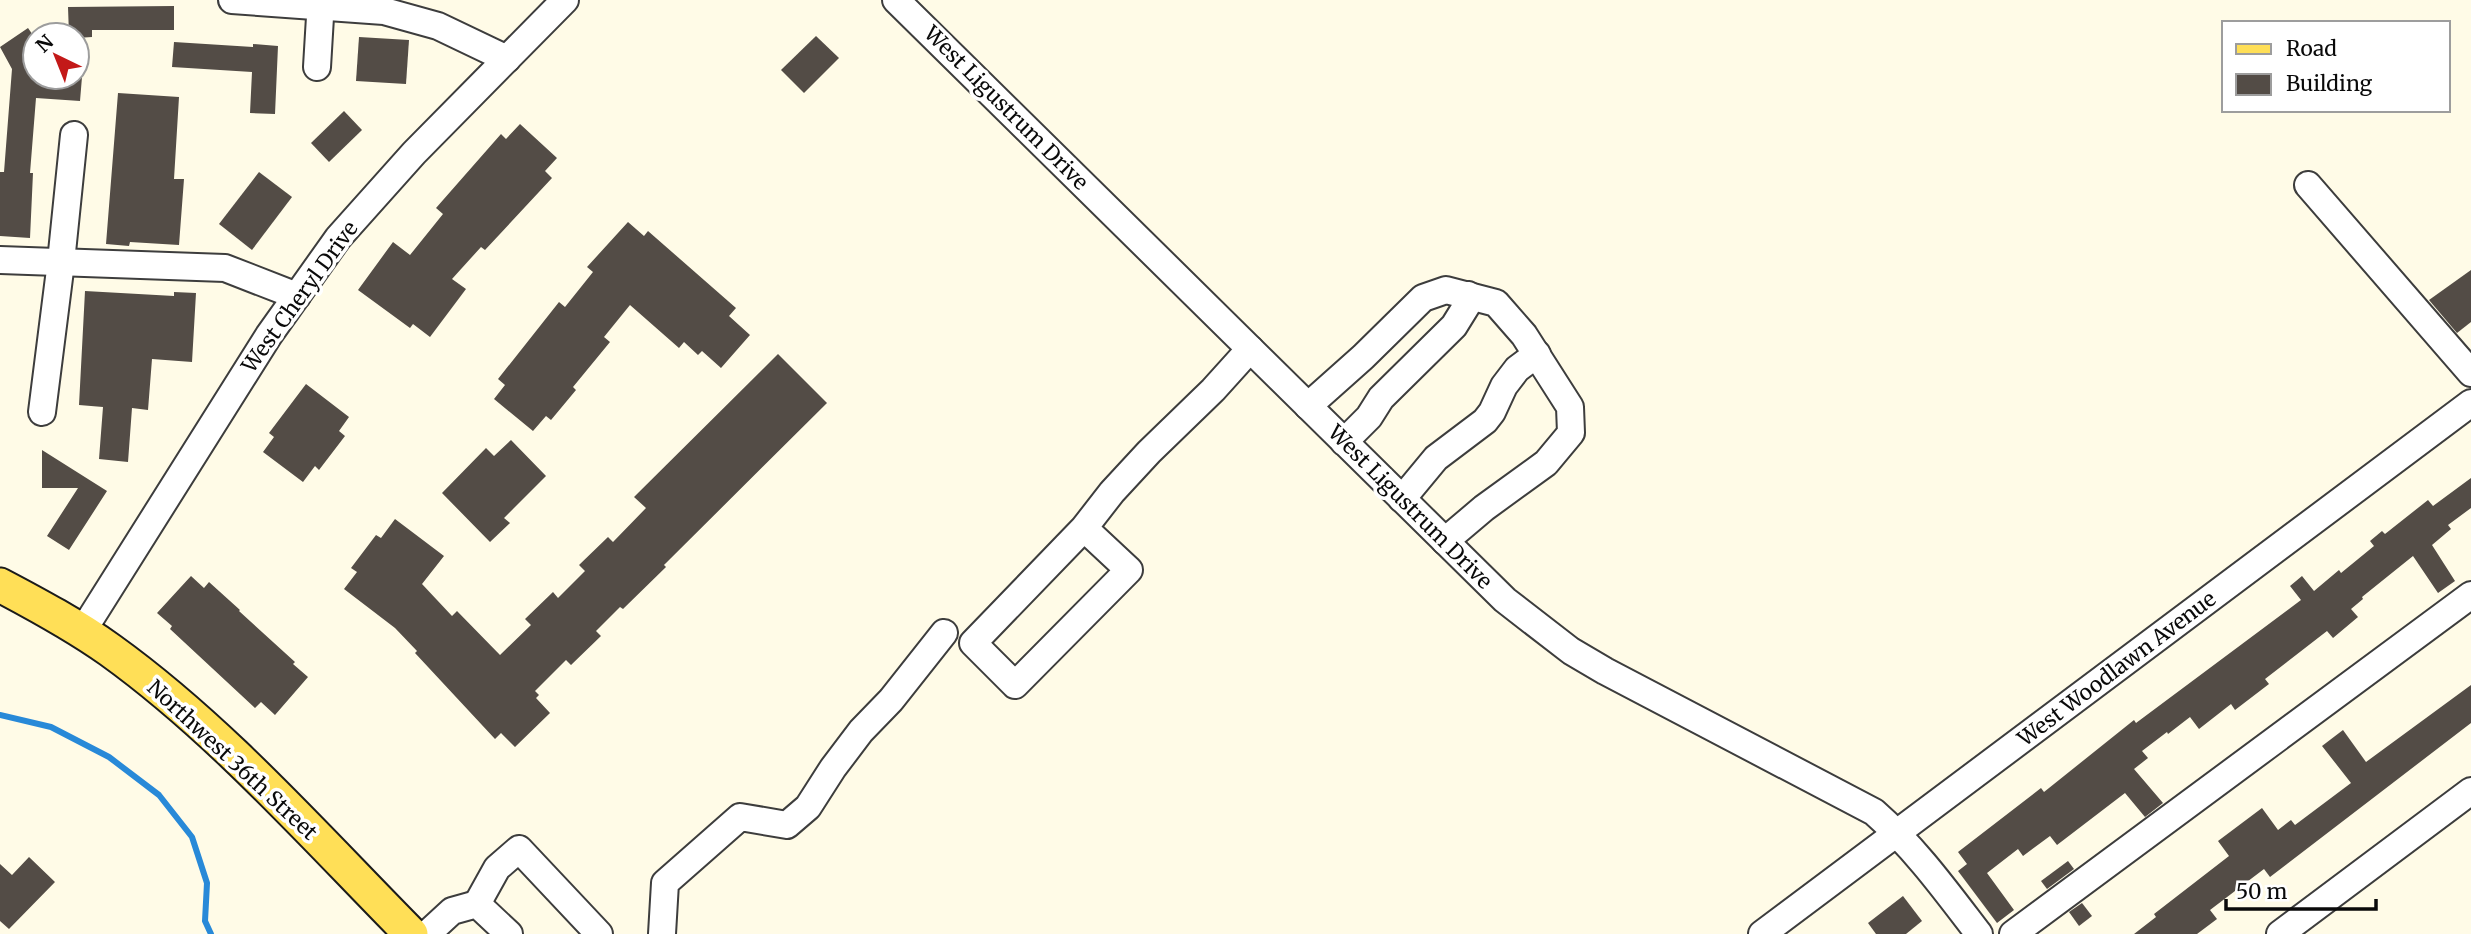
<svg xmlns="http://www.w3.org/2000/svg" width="2471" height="934" viewBox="0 0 2471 934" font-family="Merriweather,serif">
<rect width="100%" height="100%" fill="#fffbe7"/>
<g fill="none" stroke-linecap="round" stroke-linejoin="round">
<path stroke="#2889d8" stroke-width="6" d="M 0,715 L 51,727 L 109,757 L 159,795 L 192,837 L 207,883 L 205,921 L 211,934"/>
</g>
<g fill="#534c46">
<path d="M 174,6 L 174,30 L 92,30 L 92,37 L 77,38 L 77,35 L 69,35 L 68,7 Z"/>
<path d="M 28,28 L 35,38 L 35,77 L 82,77 L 80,101 L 36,98 L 30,173 L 33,173 L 30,238 L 0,236 L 0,172 L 4,172 L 12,69 L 0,47 Z"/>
<path d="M 816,36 L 839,58 L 804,93 L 781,70 Z"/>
<path d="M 359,37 L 409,40 L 406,84 L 356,81 Z"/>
<path d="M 174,42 L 253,47 L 253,44 L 278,46 L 275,114 L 250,113 L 252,72 L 172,67 Z"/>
<path d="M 118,93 L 179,97 L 174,179 L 184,179 L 179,245 L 130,242 L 129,246 L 106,244 Z"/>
<path d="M 344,111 L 362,130 L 329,162 L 311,143 Z"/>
<path d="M 520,124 L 557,158 L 545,171 L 552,178 L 485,250 L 481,247 L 452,279 L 466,289 L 430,337 L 413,324 L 410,328 L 358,290 L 393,242 L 410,255 L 443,214 L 436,208 L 501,134 L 506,139 Z"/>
<path d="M 259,172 L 292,197 L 252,250 L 219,224 Z"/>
<path d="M 628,222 L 644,236 L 648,231 L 736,308 L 729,316 L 750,335 L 721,368 L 702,351 L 698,355 L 684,342 L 679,348 L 630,305 L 604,337 L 610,342 L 573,387 L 576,390 L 551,420 L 546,416 L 533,431 L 494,399 L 505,385 L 498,379 L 559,302 L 565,307 L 593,272 L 587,267 Z"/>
<path d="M 2471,270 L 2471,322 L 2457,333 L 2429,300 Z"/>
<path d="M 85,291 L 174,296 L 174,292 L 196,293 L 192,362 L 152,359 L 148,410 L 132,408 L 128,462 L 99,459 L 103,407 L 79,405 Z"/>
<path d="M 778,354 L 827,403 L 664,565 L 666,567 L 623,609 L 620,607 L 596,631 L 601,636 L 571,665 L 566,660 L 535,691 L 539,695 L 536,698 L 550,713 L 515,747 L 501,733 L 495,739 L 415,653 L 417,651 L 395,628 L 344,589 L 357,572 L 351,568 L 376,535 L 381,538 L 395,519 L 444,556 L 422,584 L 452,616 L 457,611 L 500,655 L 531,625 L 525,619 L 553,592 L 558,598 L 585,571 L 579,565 L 608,537 L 613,542 L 646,508 L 634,497 Z"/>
<path d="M 306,384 L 349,417 L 339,431 L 345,436 L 319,470 L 315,466 L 303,482 L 263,452 L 274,437 L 269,433 Z"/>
<path d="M 511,440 L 546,476 L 504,518 L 510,523 L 490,542 L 442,493 L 486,448 L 494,456 Z"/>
<path d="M 42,450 L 107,491 L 69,550 L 47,536 L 78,488 L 42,488 Z"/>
<path d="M 2471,478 L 2471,508 L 2448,525 L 2451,529 L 2432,545 L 2455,581 L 2438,593 L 2413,556 L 2362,597 L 2363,599 L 2351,609 L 2358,617 L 2333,638 L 2327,631 L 2265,679 L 2269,684 L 2235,710 L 2231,704 L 2199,729 L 2190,717 L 2168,734 L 2167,732 L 2142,751 L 2148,758 L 2134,769 L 2163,803 L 2145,817 L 2125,793 L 2057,845 L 2050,836 L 2023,856 L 2018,849 L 1987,873 L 2014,910 L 1997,923 L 1958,871 L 1967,864 L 1958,852 L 2041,788 L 2044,792 L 2134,720 L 2136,723 L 2301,600 L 2290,586 L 2302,576 L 2314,591 L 2339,570 L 2341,573 L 2374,546 L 2370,541 L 2382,531 L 2385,534 L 2428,500 L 2433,506 Z"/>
<path d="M 191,576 L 204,588 L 209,582 L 240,610 L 239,611 L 295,662 L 293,664 L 308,677 L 275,715 L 261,702 L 255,708 L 170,629 L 172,626 L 157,613 Z"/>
<path d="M 2471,685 L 2471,723 L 2270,877 L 2264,869 L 2210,910 L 2217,919 L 2197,934 L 2134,934 L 2156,917 L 2154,914 L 2229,856 L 2218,841 L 2262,808 L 2278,830 L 2291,820 L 2295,825 L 2351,783 L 2322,746 L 2343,730 L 2366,762 Z"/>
<path d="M 29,857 L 55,882 L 9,929 L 0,921 L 0,864 L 12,875 Z"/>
<path d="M 2068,861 L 2074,869 L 2047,889 L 2041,881 Z"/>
<path d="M 1903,896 L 1922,921 L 1906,934 L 1876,934 L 1868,923 Z"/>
<path d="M 2082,903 L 2092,916 L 2079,926 L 2069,912 Z"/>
</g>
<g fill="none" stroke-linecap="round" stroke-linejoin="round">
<defs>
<g id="minor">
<path d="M 232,0 L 384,11 L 438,26 L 507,59"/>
<path d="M 896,0 L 1505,600 L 1571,651 L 1605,671 L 1874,812 C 1915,848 1946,891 1979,934"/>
<path d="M 317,67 L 321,0"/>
<path d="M 2308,185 L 2471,373"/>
<path d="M 0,260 L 225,268 L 297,296"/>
<path d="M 1308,406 L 1363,357 L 1423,298 L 1446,290 L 1496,303 L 1524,335 L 1570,407 L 1571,433 L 1546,463 L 1484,508 L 1445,541"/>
<path d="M 42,412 L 61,262 L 74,135"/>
<path d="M 1344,442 L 1369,417 L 1381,398 L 1454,326 L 1467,305 L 1468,295"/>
<path d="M 1402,499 L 1436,458 L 1485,421 L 1492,412 L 1504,386 L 1517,369 L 1537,354"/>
<path d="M 1084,528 L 1129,570 L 1015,685 L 973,643 L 1084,528 L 1112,492 L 1149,452 L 1213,390 L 1250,349"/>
<path d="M 82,632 L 269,335 L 338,238 L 414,153 L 565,0"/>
<path d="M 477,904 L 497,868 L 519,849 L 599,934"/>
<path d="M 427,934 L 452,911 L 477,904 L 509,934"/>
<path d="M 662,934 L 665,883 L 740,817 L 787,825 L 808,807 L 833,768 L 861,731 L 891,700 L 944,633"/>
<path d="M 1762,934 L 2471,403"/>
<path d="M 2013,934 L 2471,595"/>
<path d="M 2280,934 L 2471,791"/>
</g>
<path id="major" d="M 0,585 C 38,605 75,625 110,650 C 220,729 316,838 411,934"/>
</defs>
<use href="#minor" stroke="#3d3d3d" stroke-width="30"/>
<use href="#major" stroke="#1b1b1b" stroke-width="37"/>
<use href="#minor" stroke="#fff" stroke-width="26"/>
<use href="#major" stroke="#ffdf57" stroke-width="33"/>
</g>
<g text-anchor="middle" stroke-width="7" stroke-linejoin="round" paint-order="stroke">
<g font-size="21" fill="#0a0a0a" stroke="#fff">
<text transform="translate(1006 108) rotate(45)" y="7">West Ligustrum Drive</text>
<text transform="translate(300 297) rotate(-54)" y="7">West Cheryl Drive</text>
<text transform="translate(1410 507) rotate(45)" y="7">West Ligustrum Drive</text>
<text transform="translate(2117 669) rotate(-37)" y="7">West Woodlawn Avenue</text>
<text transform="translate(232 760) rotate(43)" y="7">Northwest 36th Street</text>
</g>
</g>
<rect x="2222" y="21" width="228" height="91" fill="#ffffff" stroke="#9d9d9d" stroke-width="2"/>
<rect x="2236" y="44" width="35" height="10" fill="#ffdf57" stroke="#9d9d9d" stroke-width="2"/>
<text x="2286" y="56" font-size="21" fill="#0a0a0a">Road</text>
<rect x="2236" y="74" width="35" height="21" fill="#534c46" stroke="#9d9d9d" stroke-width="2"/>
<text x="2286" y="91" font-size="21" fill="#0a0a0a">Building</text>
<g transform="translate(56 56) rotate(317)"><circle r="33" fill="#ffffff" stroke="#9d9d9d" stroke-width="2"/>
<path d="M0-5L12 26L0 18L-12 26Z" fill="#c31918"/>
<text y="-10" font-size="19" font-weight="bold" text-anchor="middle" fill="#0a0a0a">N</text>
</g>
<path d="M2226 899v10h150v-10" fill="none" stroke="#0a0a0a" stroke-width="3.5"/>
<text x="2236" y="899" font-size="21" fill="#0a0a0a" stroke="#ffffff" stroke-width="5" paint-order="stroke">50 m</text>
</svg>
